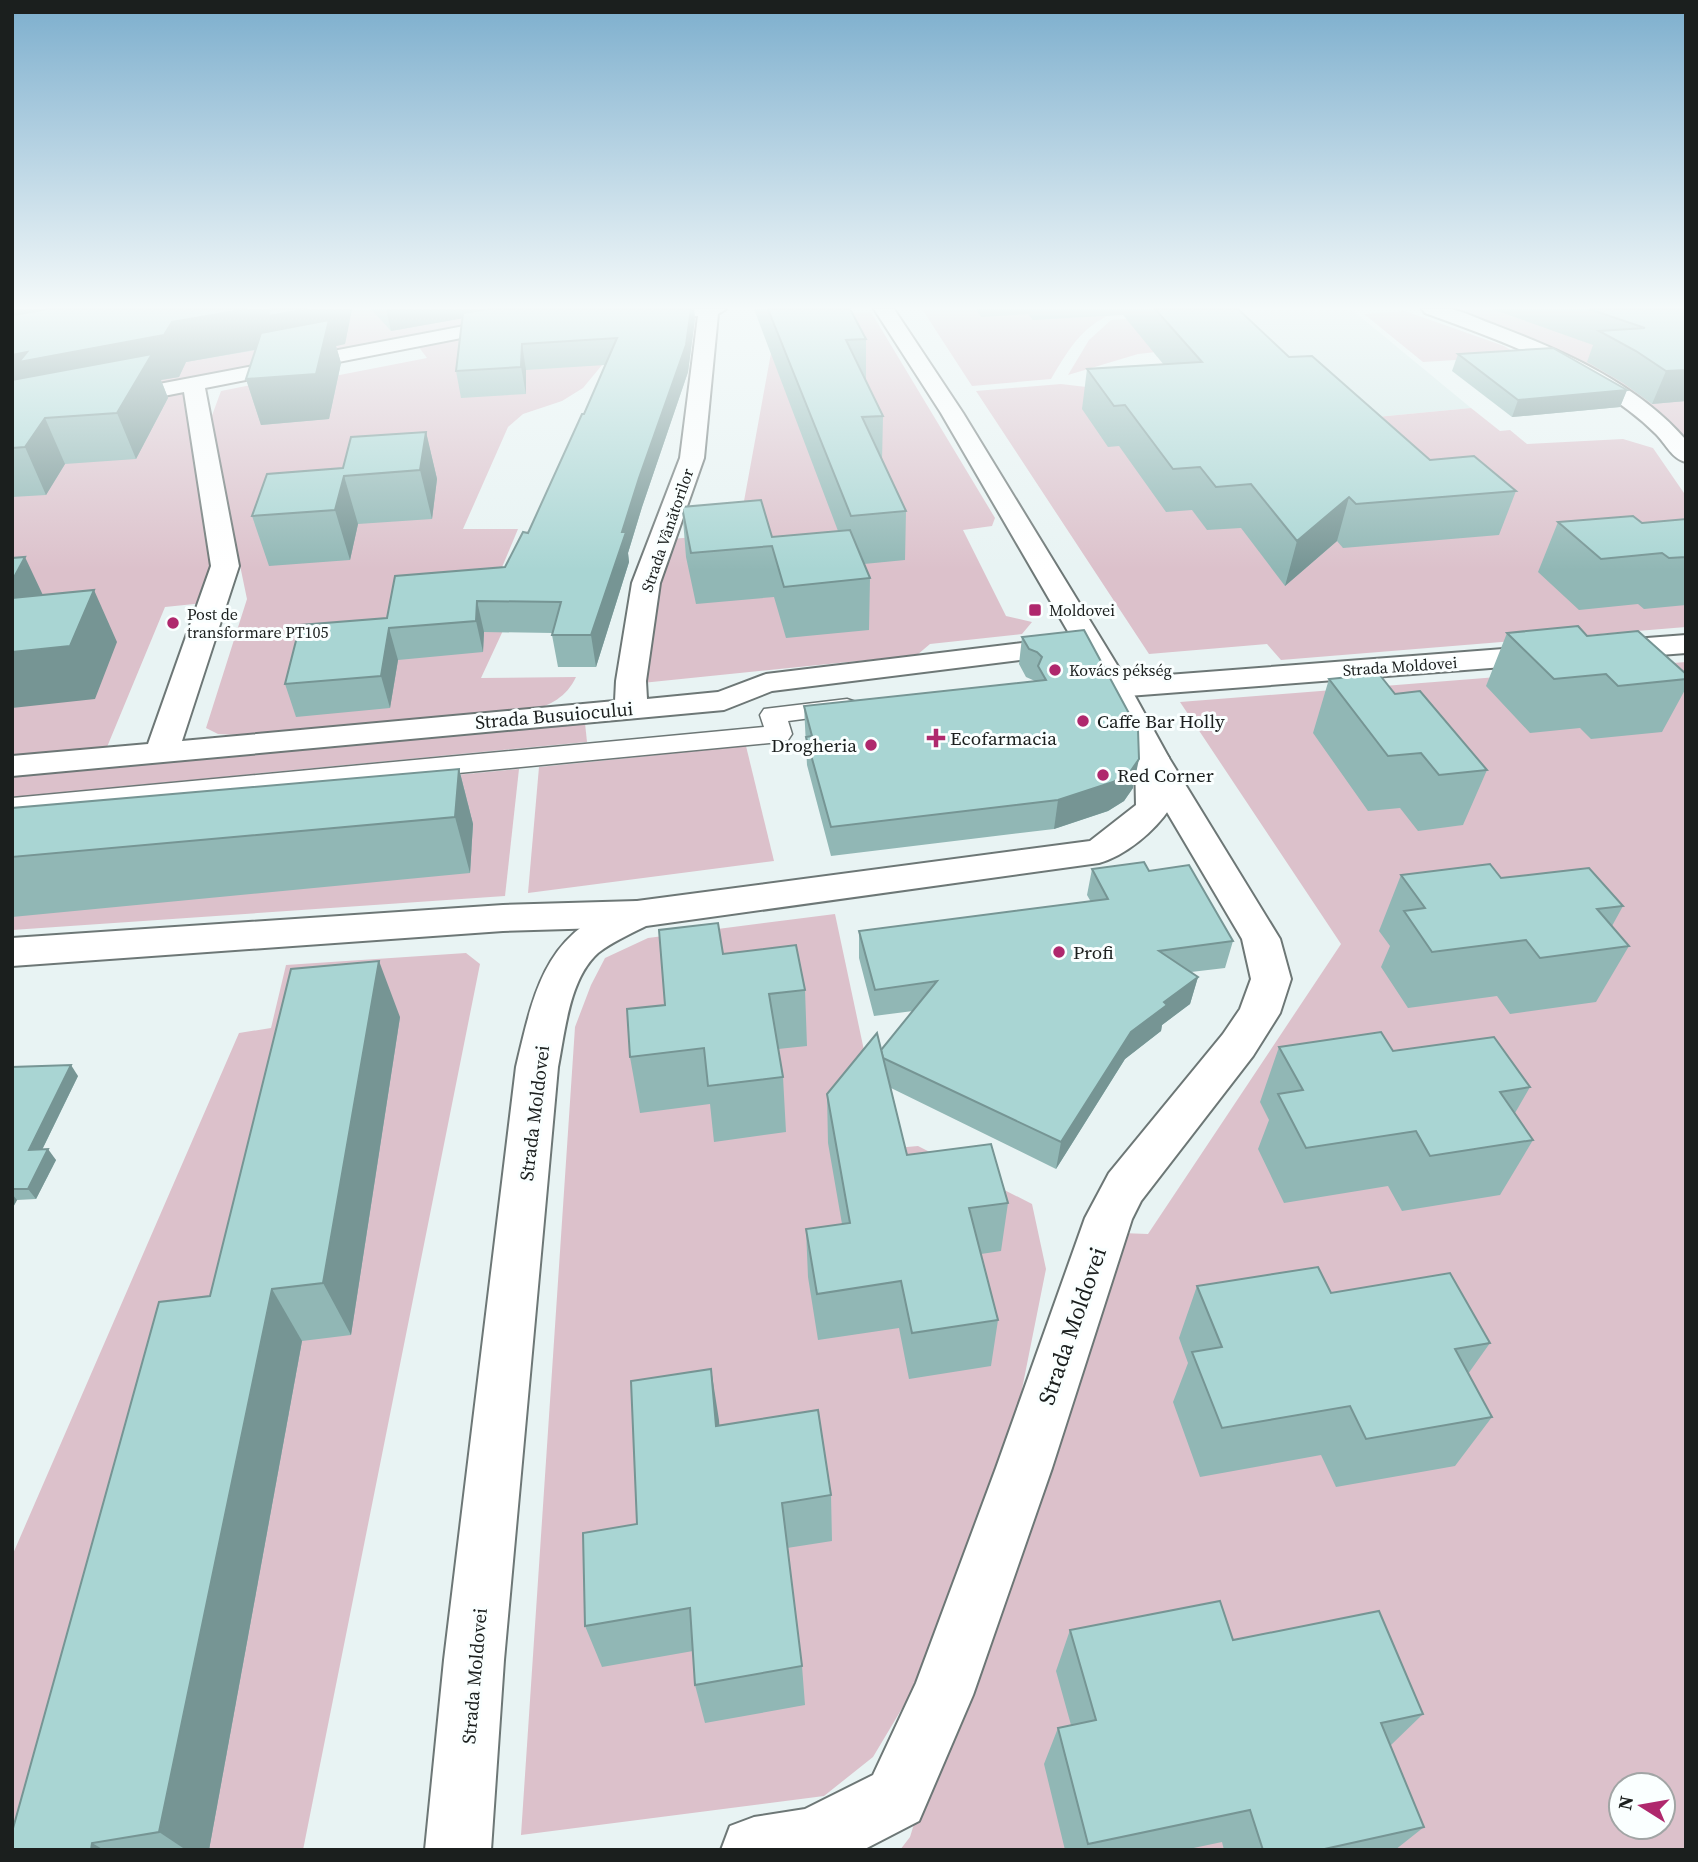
<svg xmlns="http://www.w3.org/2000/svg" width="1698" height="1862" viewBox="0 0 1698 1862" font-family="'Source Serif 4',serif">
<rect width="100%" height="100%" fill="#e8f3f3"/>
<path fill="#d2e7e6" d="M 1123,309 L 1351,309 L 1471,408 L 1356,419 L 1171,356 L 1157,357 L 1154,353 L 1166,352 Z"/>
<g fill="#dcc1cb" fill-rule="evenodd">
<path d="M 341,309 L 662,309 L 532,316 L 450,327 L 12,413 Z"/>
<path d="M 922,309 L 1123,309 C 1083,324 1072,344 1051,379 L 972,386 Z"/>
<path d="M 1448,309 L 1686,309 L 1686,443 L 1625,391 Z"/>
<path d="M 1405,311 L 1504,346 L 1520,356 L 1423,362 L 1364,314 Z"/>
<path d="M 871,312 L 995,518 L 992,526 L 963,530 L 1006,616 L 1032,622 L 1022,634 L 930,644 L 917,655 L 642,683 L 669,539 L 738,534 L 771,353 L 763,317 Z"/>
<path d="M 1128,319 L 1165,351 L 1138,354 L 1068,375 L 1089,340 L 1111,320 Z"/>
<path d="M 542,322 L 607,359 L 583,388 L 562,401 L 523,414 L 508,427 L 463,529 L 518,529 L 495,584 L 514,607 L 481,678 L 576,677 C 566,698 551,704 530,712 L 237,735 L 218,734 L 206,728 L 247,599 L 210,421 L 221,391 L 317,372 L 319,379 L 427,358 L 418,346 Z"/>
<path d="M 1061,384 L 1356,419 L 1471,408 L 1500,431 L 1510,430 L 1527,444 L 1623,439 L 1653,448 L 1686,496 L 1686,627 L 1281,660 L 1267,644 L 1149,654 L 976,391 Z"/>
<path d="M 185,391 L 214,568 L 204,603 L 165,607 L 107,747 L 12,756 L 12,423 Z"/>
<path d="M 1686,662 L 1686,1850 L 900,1850 L 910,1837 L 1095,1232 L 1148,1234 L 1341,944 L 1180,702 ZM 1621,1785 L 1663,1785 L 1663,1827 L 1621,1827 Z"/>
<path d="M 585,723 L 587,742 L 12,797 L 12,775 Z"/>
<path d="M 746,746 L 774,861 L 528,893 L 539,767 Z"/>
<path d="M 519,769 L 505,896 L 12,930 L 12,818 Z"/>
<path d="M 835,914 L 885,1149 L 918,1146 L 1032,1204 L 1046,1269 L 1018,1409 L 922,1675 L 873,1757 L 824,1796 L 521,1835 L 575,1027 L 591,985 L 605,958 L 648,938 Z"/>
<path d="M 466,953 L 480,964 L 303,1850 L 12,1850 L 12,1556 L 239,1033 L 271,1028 L 286,965 Z"/>
</g>
<g fill="none" stroke-linecap="round" stroke-linejoin="round">
<defs>
<path id="pedestrian" d="M 847,699 L 856,702 L 860,707 L 856,712 L 788,721 L 792,734 L 788,740 L 779,742 L 12,816 L 12,798 L 764,727 L 760,715 L 764,709 Z"/>
<g id="minor">
<path d="M 634,309 L 726,309 L 718,314 L 704,458 L 660,583 L 646,681 L 647,699 L 718,692 L 766,674 L 1072,637 L 1083,640 L 1087,646 L 1083,652 L 772,691 L 724,710 L 12,776 L 12,756 L 148,744 L 211,566 L 184,392 L 12,426 L 12,412 L 511,317 L 518,319 L 521,323 L 518,327 L 205,388 L 239,566 L 182,741 L 615,701 L 616,681 L 632,583 L 680,458 L 698,316 L 641,319 L 634,317 L 631,313 Z"/>
<path d="M 1422,309 C 1431,309 1441,308 1449,309 C 1464,311 1480,320 1495,325 C 1563,351 1637,383 1686,440 L 1686,462 C 1672,459 1666,444 1656,434 C 1638,416 1617,401 1596,388 C 1543,356 1484,334 1425,313 Z"/>
<path d="M 1686,635 L 1686,653 L 1115,697 L 1104,695 L 1099,688 L 1104,681 L 1115,679 Z"/>
<path d="M 1152,748 L 1164,751 L 1169,758 L 1280,939 L 1291,979 L 1280,1013 L 1253,1056 L 1141,1201 L 1132,1219 L 1052,1468 L 973,1695 L 919,1821 L 863,1850 L 721,1850 L 730,1826 L 754,1817 L 805,1809 L 873,1775 L 916,1683 L 996,1468 L 1085,1218 L 1109,1173 L 1223,1034 L 1240,1009 L 1251,979 L 1242,939 L 1135,758 L 1140,751 Z"/>
<path d="M 637,901 L 650,905 L 656,914 L 650,923 L 637,927 L 503,931 L 12,966 L 12,938 L 503,905 Z"/>
</g>
<path id="tertiary" d="M 874,309 L 894,309 L 963,413 L 1125,678 L 1169,758 L 1170,808 C 1155,831 1125,856 1099,863 L 646,926 C 630,934 612,942 598,953 C 569,979 565,1032 558,1067 L 504,1660 L 491,1850 L 425,1850 L 444,1660 L 516,1067 C 535,986 547,926 637,901 L 1090,841 L 1136,805 L 1135,758 L 1095,678 L 941,413 Z"/>
</defs>
<use href="#pedestrian" stroke="#6d7776" stroke-width="3"/>
<use href="#minor" stroke="#6d7776" stroke-width="4"/>
<use href="#tertiary" stroke="#6d7776" stroke-width="4"/>
<use href="#pedestrian" fill="#fff" fill-rule="evenodd"/>
<use href="#minor" fill="#fff" fill-rule="evenodd"/>
<use href="#tertiary" fill="#fff" fill-rule="evenodd"/>
</g>
<g fill="#91b7b5">
<path d="M 12,309 L 352,309 L 345,344 L 336,346 L 341,363 L 329,419 L 261,425 L 246,379 L 256,350 L 186,362 L 179,377 L 161,380 L 168,398 L 136,459 L 65,464 L 46,495 L 12,497 Z"/>
<path d="M 371,309 L 694,309 L 695,319 L 688,372 L 642,507 L 628,553 L 629,562 L 596,667 L 558,667 L 552,635 L 553,633 L 484,632 L 483,652 L 398,660 L 390,708 L 296,717 L 285,684 L 387,618 L 505,567 L 528,533 L 584,414 L 605,365 L 526,370 L 526,394 L 461,398 L 456,371 L 463,318 L 391,331 Z"/>
<path d="M 754,309 L 850,309 L 866,339 L 866,381 L 883,416 L 882,461 L 906,511 L 905,560 L 864,564 L 870,578 L 869,630 L 786,638 L 774,597 L 696,604 L 686,557 L 682,507 L 772,537 L 838,531 Z"/>
<path d="M 976,309 L 1238,309 L 1289,357 L 1430,460 L 1516,491 L 1499,535 L 1343,548 L 1337,541 L 1285,586 L 1241,528 L 1207,530 L 1192,510 L 1166,512 L 1119,446 L 1108,447 L 1082,409 L 1087,369 L 1164,365 L 1123,315 L 1033,320 L 1028,314 L 981,317 Z"/>
<path d="M 1492,309 L 1686,309 L 1686,401 L 1652,404 L 1623,383 L 1587,362 L 1593,345 Z"/>
<path d="M 1458,354 L 1627,390 L 1620,407 L 1512,417 L 1452,371 Z"/>
<path d="M 426,432 L 437,479 L 432,519 L 358,524 L 350,560 L 269,566 L 252,516 L 343,468 Z"/>
<path d="M 1686,519 L 1686,605 L 1644,609 L 1638,604 L 1579,610 L 1538,572 L 1558,522 L 1642,523 Z"/>
<path d="M 1084,630 L 1133,788 L 1124,801 L 1108,811 L 1054,829 L 831,856 L 807,765 L 804,706 L 1035,681 L 1026,677 L 1019,664 L 1022,637 Z"/>
<path d="M 1507,633 L 1587,636 L 1686,674 L 1686,688 L 1662,732 L 1591,739 L 1580,728 L 1530,733 L 1486,686 Z"/>
<path d="M 1329,679 L 1395,694 L 1487,770 L 1463,825 L 1418,831 L 1400,808 L 1368,811 L 1313,733 Z"/>
<path d="M 459,769 L 473,824 L 470,873 L 12,917 L 12,808 Z"/>
<path d="M 1092,869 L 1149,871 L 1233,941 L 1225,968 L 1191,972 L 1198,977 L 1190,1004 L 1162,1025 L 1161,1031 L 1125,1059 L 1056,1169 L 891,1088 L 907,1155 L 1008,1203 L 1001,1251 L 981,1254 L 998,1320 L 991,1366 L 909,1379 L 899,1328 L 818,1340 L 808,1277 L 806,1229 L 842,1224 L 828,1143 L 827,1094 L 881,1050 L 913,1011 L 874,1016 L 859,958 L 859,931 L 1091,902 L 1087,895 Z"/>
<path d="M 1401,875 L 1501,878 L 1623,906 L 1612,926 L 1629,946 L 1596,1002 L 1510,1014 L 1497,996 L 1408,1008 L 1381,967 L 1390,946 L 1379,931 Z"/>
<path d="M 723,954 L 805,990 L 807,1046 L 778,1049 L 783,1077 L 786,1132 L 714,1142 L 710,1104 L 640,1113 L 630,1057 L 665,1005 Z"/>
<path d="M 400,1017 L 351,1335 L 302,1341 L 209,1850 L 12,1850 L 210,1296 Z"/>
<path d="M 1279,1047 L 1393,1051 L 1530,1087 L 1515,1113 L 1533,1140 L 1500,1195 L 1402,1211 L 1388,1186 L 1284,1203 L 1258,1149 L 1269,1120 L 1260,1102 Z"/>
<path d="M 12,1067 L 78,1076 L 42,1150 L 56,1160 L 36,1199 L 17,1200 L 12,1209 Z"/>
<path d="M 1197,1286 L 1331,1293 L 1490,1343 L 1468,1374 L 1492,1417 L 1455,1466 L 1336,1487 L 1321,1455 L 1200,1477 L 1173,1402 L 1188,1363 L 1179,1338 Z"/>
<path d="M 719,1420 L 719,1425 L 831,1495 L 832,1541 L 787,1548 L 802,1666 L 805,1705 L 705,1723 L 695,1685 L 693,1651 L 602,1667 L 585,1626 L 637,1524 Z"/>
<path d="M 1070,1630 L 1233,1640 L 1423,1714 L 1390,1746 L 1424,1827 L 1395,1850 L 1224,1850 L 1222,1842 L 1184,1850 L 1065,1850 L 1044,1764 L 1058,1728 L 1071,1725 L 1056,1671 Z"/>
</g>
<g fill="#769594">
<path d="M 12,309 L 200,309 L 12,342 Z"/>
<path d="M 247,309 L 352,309 L 345,344 L 336,346 L 341,363 L 329,419 L 261,425 L 246,379 L 276,346 L 186,362 L 179,377 L 161,380 L 168,398 L 136,459 L 117,413 L 12,400 L 12,355 L 172,322 Z"/>
<path d="M 386,309 L 544,309 L 470,317 L 391,331 Z"/>
<path d="M 691,309 L 694,309 L 695,319 L 688,372 L 642,507 L 628,553 L 629,562 L 596,667 L 591,635 L 622,532 Z"/>
<path d="M 522,344 L 526,370 L 526,394 L 521,367 Z"/>
<path d="M 1686,370 L 1686,401 L 1652,404 L 1666,371 Z"/>
<path d="M 1627,390 L 1620,407 L 1512,417 L 1518,400 Z"/>
<path d="M 45,418 L 65,464 L 46,495 L 25,447 Z"/>
<path d="M 426,432 L 437,479 L 432,519 L 420,470 Z"/>
<path d="M 344,476 L 358,524 L 350,560 L 335,510 Z"/>
<path d="M 1349,497 L 1337,541 L 1285,586 L 1297,541 Z"/>
<path d="M 25,557 L 49,608 L 94,590 L 117,642 L 95,699 L 12,708 L 12,581 Z"/>
<path d="M 477,601 L 484,632 L 483,652 L 476,621 Z"/>
<path d="M 389,628 L 398,660 L 390,708 L 381,676 Z"/>
<path d="M 1139,759 L 1133,788 L 1124,801 L 1108,811 L 1054,829 L 1058,800 Z"/>
<path d="M 459,769 L 473,824 L 470,873 L 455,817 Z"/>
<path d="M 379,961 L 400,1017 L 351,1335 L 323,1283 Z"/>
<path d="M 1198,977 L 1190,1004 L 1162,1025 L 1161,1031 L 1125,1059 L 1056,1169 L 1061,1142 L 1131,1032 L 1164,1002 Z"/>
<path d="M 71,1065 L 78,1076 L 37,1160 L 29,1150 Z"/>
<path d="M 48,1149 L 56,1160 L 36,1199 L 28,1189 Z"/>
<path d="M 12,1194 L 17,1200 L 12,1209 Z"/>
<path d="M 272,1289 L 302,1341 L 209,1850 L 186,1850 L 159,1832 Z"/>
<path d="M 711,1369 L 719,1420 L 723,1475 L 716,1426 Z"/>
<path d="M 92,1843 L 104,1850 L 91,1850 Z"/>
</g>
<g fill="#a9d5d3" stroke="#769594" stroke-width="2">
<path d="M 49,309 L 247,309 L 172,322 L 164,335 L 19,362 L 27,352 L 12,355 L 12,315 Z"/>
<path d="M 270,309 L 308,309 L 268,316 Z"/>
<path d="M 490,309 L 691,309 L 686,345 L 639,478 L 622,532 L 626,532 L 591,635 L 552,635 L 561,602 L 477,601 L 476,621 L 389,628 L 381,676 L 285,684 L 300,625 L 387,618 L 395,576 L 505,567 L 523,532 L 528,533 L 582,414 L 584,414 L 617,338 L 522,344 L 521,367 L 456,371 L 463,313 Z"/>
<path d="M 768,309 L 850,309 L 866,339 L 846,340 L 883,416 L 862,417 L 906,511 L 851,516 Z"/>
<path d="M 1155,309 L 1238,309 L 1289,357 L 1312,356 L 1430,460 L 1474,456 L 1516,491 L 1356,504 L 1349,497 L 1297,541 L 1251,484 L 1216,487 L 1200,467 L 1173,469 L 1125,405 L 1114,406 L 1087,369 L 1202,362 Z"/>
<path d="M 1589,309 L 1686,309 L 1686,370 L 1666,371 L 1636,351 L 1599,331 L 1645,328 Z"/>
<path d="M 329,320 L 316,374 L 246,379 L 261,333 Z"/>
<path d="M 1553,348 L 1627,390 L 1518,400 L 1458,354 Z"/>
<path d="M 152,354 L 117,413 L 45,418 L 25,447 L 12,448 L 12,380 Z"/>
<path d="M 426,432 L 420,470 L 344,476 L 335,510 L 252,516 L 267,474 L 343,468 L 351,437 Z"/>
<path d="M 761,500 L 772,537 L 850,530 L 870,578 L 784,587 L 772,546 L 691,553 L 682,507 Z"/>
<path d="M 1633,516 L 1642,523 L 1686,519 L 1686,557 L 1669,558 L 1662,553 L 1601,559 L 1558,522 Z"/>
<path d="M 25,557 L 12,581 L 12,558 Z"/>
<path d="M 94,590 L 70,646 L 12,652 L 12,598 Z"/>
<path d="M 1578,626 L 1587,636 L 1638,631 L 1686,674 L 1686,679 L 1618,686 L 1606,674 L 1554,679 L 1507,633 Z"/>
<path d="M 1084,630 L 1138,730 L 1139,759 L 1130,772 L 1113,782 L 1058,800 L 831,827 L 806,737 L 812,736 L 804,706 L 1046,680 L 1038,666 L 1042,657 L 1037,652 L 1029,649 L 1022,637 Z"/>
<path d="M 1379,674 L 1395,694 L 1420,691 L 1487,770 L 1439,775 L 1421,753 L 1388,756 L 1329,679 Z"/>
<path d="M 459,769 L 455,817 L 12,857 L 12,808 Z"/>
<path d="M 1144,862 L 1149,871 L 1189,865 L 1233,941 L 1159,951 L 1198,977 L 1164,1002 L 1167,1005 L 1131,1032 L 1061,1142 L 883,1058 L 881,1050 L 937,981 L 875,990 L 859,931 L 1108,899 L 1092,869 Z"/>
<path d="M 1490,864 L 1501,878 L 1589,868 L 1623,906 L 1597,909 L 1629,946 L 1540,958 L 1526,940 L 1432,952 L 1404,911 L 1425,908 L 1401,875 Z"/>
<path d="M 718,923 L 723,954 L 796,945 L 805,990 L 769,994 L 783,1077 L 708,1086 L 704,1048 L 630,1057 L 627,1009 L 665,1005 L 659,930 Z"/>
<path d="M 379,961 L 323,1283 L 272,1289 L 159,1832 L 92,1843 L 91,1850 L 12,1850 L 12,1832 L 159,1302 L 210,1296 L 291,969 Z"/>
<path d="M 1381,1032 L 1393,1051 L 1494,1037 L 1530,1087 L 1500,1092 L 1533,1140 L 1430,1156 L 1416,1131 L 1306,1148 L 1278,1094 L 1303,1090 L 1279,1047 Z"/>
<path d="M 877,1033 L 907,1155 L 991,1144 L 1008,1203 L 969,1208 L 998,1320 L 912,1333 L 901,1281 L 817,1294 L 806,1229 L 850,1223 L 827,1094 Z"/>
<path d="M 71,1065 L 29,1150 L 48,1149 L 28,1189 L 12,1189 L 12,1067 Z"/>
<path d="M 1318,1267 L 1331,1293 L 1450,1273 L 1490,1343 L 1455,1349 L 1492,1417 L 1366,1439 L 1350,1406 L 1222,1428 L 1192,1352 L 1222,1347 L 1197,1286 Z"/>
<path d="M 711,1369 L 716,1426 L 818,1410 L 831,1495 L 782,1503 L 802,1666 L 695,1685 L 690,1608 L 585,1626 L 583,1533 L 637,1524 L 631,1381 Z"/>
<path d="M 1220,1601 L 1233,1640 L 1379,1611 L 1423,1714 L 1381,1723 L 1424,1827 L 1320,1850 L 1263,1850 L 1250,1810 L 1088,1844 L 1058,1728 L 1096,1720 L 1070,1630 Z"/>
</g>
<linearGradient id="sky" x2="0" y2="1"><stop stop-color="#7caecd"/><stop offset="0.54" stop-color="#f5fafa"/><stop offset="1" stop-color="#f5fafa" stop-opacity="0"/></linearGradient>
<rect width="1698" height="570" fill="url(#sky)"/>
<g fill="#af286d" stroke="#faffff" stroke-width="2.5">
<rect x="1028" y="603" width="14" height="14" rx="3.5"/>
<circle cx="173" cy="623" r="7"/>
<circle cx="1055" cy="670" r="7"/>
<circle cx="1083" cy="721" r="7"/>
<path d="M932.5 727.5h7v7h7v7h-7v7h-7v-7h-7v-7h7z"/>
<circle cx="871" cy="745" r="7"/>
<circle cx="1103" cy="775" r="7"/>
<circle cx="1059" cy="952" r="7"/>
</g>
<g text-anchor="middle" stroke-width="6" stroke-linejoin="round" paint-order="stroke">
<g font-size="16" fill="#1b1f1e" stroke="#faffff">
<text transform="translate(667 530) rotate(-71)" y="6">Strada Vânătorilor</text>
<text transform="translate(1400 666) rotate(-4)" y="6">Strada Moldovei</text>
</g>
<g font-size="16" fill="#1b1f1e" stroke="#faffff" text-anchor="start">
<text x="1049" y="616">Moldovei</text>
<text x="187" y="620">Post de<tspan x="187" dy="18">transformare PT105</tspan></text>
<text x="1069" y="676">Kovács pékség</text>
</g>
<g font-size="19" fill="#1b1f1e" stroke="#faffff">
<text transform="translate(554 715) rotate(-5)" y="7">Strada Busuiocului</text>
<text transform="translate(534 1113) rotate(-83)" y="7">Strada Moldovei</text>
<text transform="translate(474 1676) rotate(-85)" y="7">Strada Moldovei</text>
</g>
<g font-size="19" fill="#1b1f1e" stroke="#faffff" text-anchor="start">
<text x="1097" y="728">Caffe Bar Holly</text>
<text x="950" y="745">Ecofarmacia</text>
<text x="857" y="752" text-anchor="end">Drogheria</text>
<text x="1117" y="782">Red Corner</text>
<text x="1073" y="959">Profi</text>
</g>
<g font-size="23" fill="#1b1f1e" stroke="#faffff">
<text transform="translate(1072 1326) rotate(-71)" y="8">Strada Moldovei</text>
</g>
</g>
<rect width="1698" height="1862" fill="none" stroke="#1b1f1e" stroke-width="28"/>
<g transform="translate(1642 1806) rotate(281)"><circle r="33" fill="#faffff" stroke="#a1a5a5" stroke-width="2"/>
<path d="M0-5L12 26L0 18L-12 26Z" fill="#af286d"/>
<text y="-10" font-size="19" font-weight="bold" text-anchor="middle" fill="#1b1f1e">N</text>
</g>
</svg>
